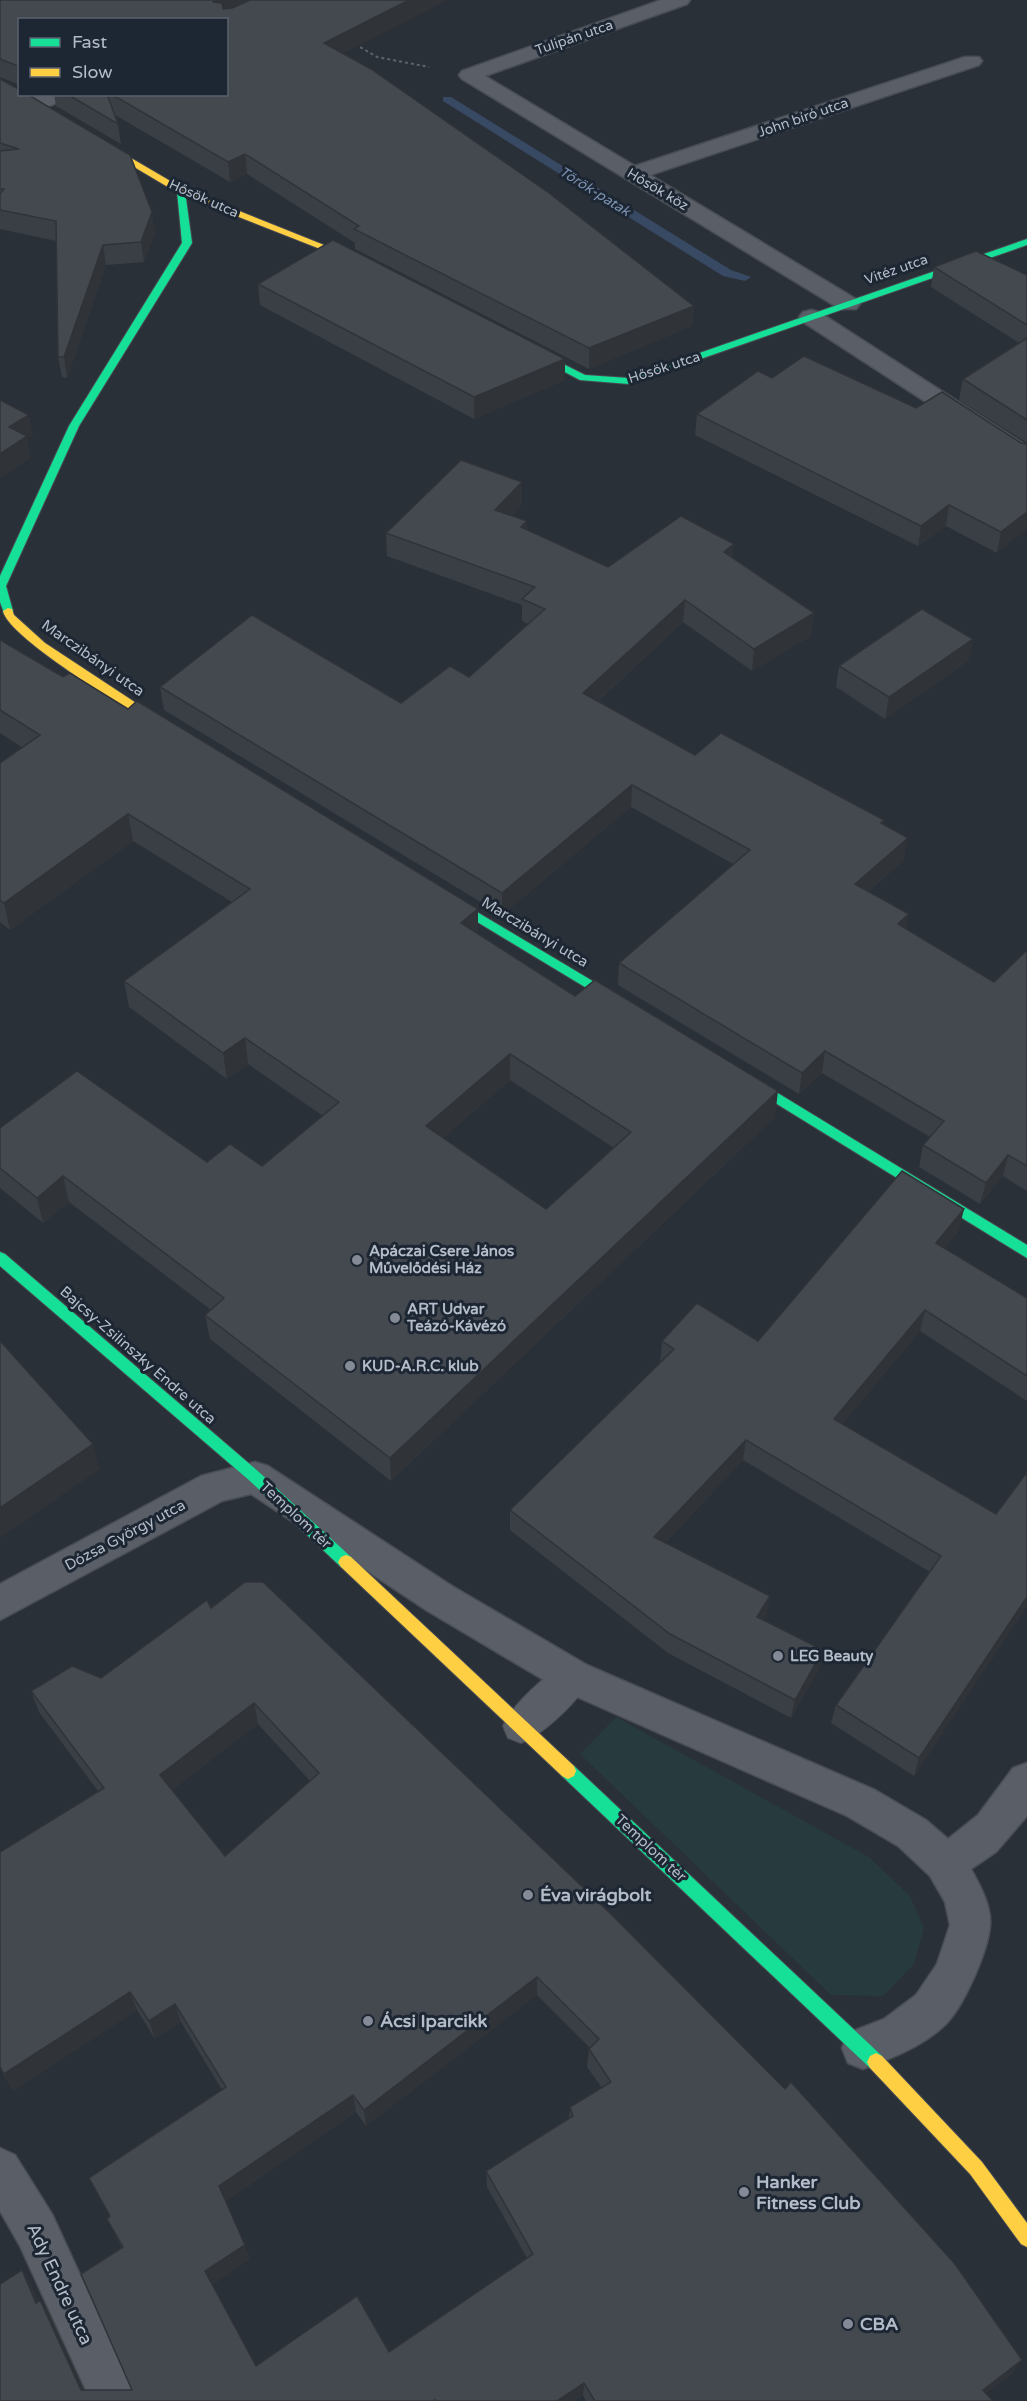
<svg xmlns="http://www.w3.org/2000/svg" width="1027" height="2401" viewBox="0 0 1027 2401" font-family="'Varela Round',sans-serif">
<rect width="100%" height="100%" fill="#2a3038"/>
<path fill="#273a3e" d="M 616,1717 L 869,1857 L 910,1896 L 924,1928 L 914,1964 L 883,1996 L 831,1995 L 580,1754 Z"/>
<g fill="none" stroke-linecap="round" stroke-linejoin="round">
<path fill="#384963" fill-rule="evenodd" d="M 443,97 L 451,97 L 731,270 L 751,277 L 745,281 L 723,276 L 443,101 Z"/>
<defs>
<path id="lane" d="M 573,1660 L 586,1665 L 591,1677 C 581,1699 543,1735 521,1743 L 508,1738 L 503,1726 C 512,1704 551,1669 573,1660 Z"/>
<g id="street">
<path d="M 661,0 L 690,0 L 687,4 L 485,76 L 635,166 L 965,57 L 979,57 L 982,61 L 979,65 L 650,175 L 856,299 L 860,304 L 856,309 L 840,309 L 462,79 L 459,75 L 462,71 Z"/>
<path d="M 38,94 L 67,94 C 60,105 38,111 27,108 L 24,104 Z"/>
<path d="M 811,310 L 819,312 L 1027,446 L 1027,464 L 1018,462 L 803,322 L 799,317 L 803,312 Z"/>
<path d="M 255,1462 L 268,1466 L 452,1586 L 587,1665 L 875,1790 L 926,1820 L 948,1839 L 978,1815 L 1013,1768 L 1027,1763 L 1027,1816 L 996,1852 L 971,1869 C 980,1885 992,1907 990,1926 C 988,1951 963,2009 944,2026 C 921,2047 892,2058 863,2069 L 848,2063 L 842,2048 L 848,2033 L 884,2019 L 916,1995 L 937,1964 L 950,1925 L 945,1902 L 930,1876 L 898,1846 L 847,1816 L 559,1689 L 426,1610 L 251,1494 L 222,1501 L 0,1620 L 0,1584 L 201,1476 Z"/>
<path d="M 0,2148 L 15,2155 L 52,2214 L 138,2401 L 91,2401 L 20,2246 L 0,2211 Z"/>
</g>
<g id="fast">
<path d="M 181,188 L 185,191 L 192,243 L 79,426 L 6,586 L 13,611 L 8,614 L 4,613 L 0,602 L 0,576 L 69,426 L 182,243 L 177,191 Z"/>
<path d="M 1027,239 L 1027,245 L 629,384 L 580,380 L 521,349 L 529,347 L 585,375 L 628,378 Z"/>
<path d="M 440,890 L 631,1004 L 633,1007 L 631,1010 L 623,1010 L 436,897 L 434,894 L 436,891 Z"/>
<path d="M 738,1069 L 1027,1245 L 1027,1258 L 733,1077 L 732,1074 Z"/>
<path d="M 0,1252 L 5,1254 L 260,1473 L 351,1557 L 354,1562 L 351,1567 L 346,1569 L 341,1567 L 250,1481 L 0,1266 Z"/>
<path d="M 568,1763 L 574,1766 L 882,2056 L 885,2062 L 882,2068 L 876,2071 L 870,2068 L 562,1776 L 560,1771 L 562,1766 Z"/>
</g>
<g id="slow">
<path d="M 95,137 L 184,189 L 369,263 L 361,265 L 178,193 L 92,142 L 92,138 Z"/>
<path d="M 8,608 L 12,609 L 14,615 L 45,643 L 174,728 L 174,734 L 166,734 C 137,715 8,638 3,611 Z"/>
<path d="M 346,1555 L 351,1557 L 574,1766 L 576,1771 L 574,1776 L 568,1779 L 562,1776 L 341,1567 L 338,1562 L 341,1557 Z"/>
<path d="M 876,2053 L 882,2056 L 982,2162 L 1027,2223 L 1027,2247 L 1021,2244 L 970,2174 L 870,2068 L 867,2062 L 870,2056 Z"/>
</g>
</defs>
<use href="#lane" stroke="#484c53" stroke-width="2"/>
<use href="#street" stroke="#484c53" stroke-width="3"/>
<use href="#fast" stroke="#484c53" stroke-width="2"/>
<use href="#slow" stroke="#484c53" stroke-width="2"/>
<path stroke="#5d636a" stroke-width="2" stroke-dasharray="3 3" stroke-linecap="butt" d="M 355,44 L 377,57 L 429,67"/>
<use href="#lane" fill="#5a5e66" fill-rule="evenodd"/>
<use href="#street" fill="#5a5e66" fill-rule="evenodd"/>
<use href="#fast" fill="#16e098" fill-rule="evenodd"/>
<use href="#slow" fill="#ffcf43" fill-rule="evenodd"/>
</g>
<g fill="#3a3f45" fill-rule="evenodd">
<path d="M 0,0 L 343,54 L 694,306 L 692,326 L 589,369 L 355,249 L 355,243 L 247,174 L 230,182 L 115,115 L 118,124 L 121,144 L 56,106 L 54,94 L 226,94 L 20,20 L 20,85 L 0,77 Z"/>
<path d="M 0,79 L 155,233 L 144,262 L 106,265 L 67,378 L 62,377 L 58,357 L 56,241 L 0,229 Z"/>
<path d="M 934,267 L 1027,275 L 1027,443 L 959,400 L 963,379 L 1019,343 L 931,287 Z"/>
<path d="M 258,284 L 565,359 L 565,380 L 474,419 L 260,305 Z"/>
<path d="M 772,378 L 916,408 L 1021,443 L 997,553 L 946,526 L 918,546 L 695,435 L 697,414 Z"/>
<path d="M 522,504 L 511,516 L 527,521 L 527,530 L 608,567 L 733,558 L 814,613 L 811,636 L 752,671 L 683,622 L 598,701 L 695,755 L 883,824 L 904,860 L 868,892 L 909,914 L 906,929 L 994,982 L 1027,950 L 1027,1191 L 1003,1176 L 980,1204 L 919,1167 L 923,1145 L 930,1137 L 822,1073 L 799,1094 L 618,985 L 619,963 L 733,864 L 631,807 L 502,915 L 164,710 L 160,687 L 401,703 L 469,677 L 528,624 L 522,621 L 522,605 L 387,556 L 386,533 Z"/>
<path d="M 973,639 L 968,661 L 885,719 L 836,687 L 839,666 Z"/>
<path d="M 0,640 L 63,677 L 128,709 L 478,909 L 478,934 L 575,996 L 775,1117 L 391,1481 L 210,1339 L 205,1315 L 211,1310 L 69,1202 L 43,1223 L 0,1188 L 0,1128 L 207,1162 L 262,1166 L 323,1116 L 248,1064 L 227,1079 L 129,1007 L 124,981 L 232,902 L 133,841 L 10,930 L 0,922 L 0,763 L 23,748 L 0,733 ZM 510,1080 L 614,1148 L 546,1209 L 443,1138 Z"/>
<path d="M 959,1230 L 945,1248 L 1027,1298 L 1027,1401 L 920,1331 L 842,1424 L 996,1514 L 1027,1472 L 1027,1606 L 914,1776 L 831,1723 L 836,1705 L 930,1572 L 743,1460 L 665,1543 L 770,1596 L 766,1615 L 763,1620 L 823,1650 L 819,1669 L 791,1718 L 668,1653 L 510,1530 L 510,1510 L 660,1362 L 662,1341 L 758,1341 Z"/>
<path d="M 211,1608 L 1013,2373 L 986,2393 L 993,2401 L 586,2401 L 583,2395 L 574,2401 L 0,2401 L 22,2270 L 31,2285 L 38,2301 L 40,2300 L 49,2314 L 83,2390 L 132,2390 L 122,2248 L 107,2219 L 110,2217 L 89,2178 L 222,2090 L 181,2022 L 155,2039 L 137,2010 L 13,2091 L 0,2068 L 98,1791 L 39,1712 L 31,1691 L 101,1678 ZM 258,1724 L 310,1781 L 225,1856 L 172,1790 ZM 537,1995 L 590,2048 L 589,2049 L 587,2067 L 602,2088 L 570,2107 L 569,2118 L 486,2171 L 487,2187 L 527,2258 L 389,2352 L 256,2366 L 212,2285 L 250,2259 L 226,2201 L 356,2112 L 366,2126 Z"/>
</g>
<g fill="#303338">
<path d="M 214,0 L 253,0 L 215,20 Z"/>
<path d="M 409,0 L 448,0 L 325,63 L 324,43 Z"/>
<path d="M 245,154 L 247,174 L 230,182 L 228,162 Z"/>
<path d="M 152,212 L 155,233 L 144,262 L 141,242 Z"/>
<path d="M 103,245 L 106,265 L 67,378 L 64,357 Z"/>
<path d="M 694,306 L 692,326 L 589,369 L 589,348 Z"/>
<path d="M 565,359 L 565,380 L 474,419 L 474,397 Z"/>
<path d="M 29,415 L 33,436 L 27,439 L 31,458 L 0,478 L 0,454 L 9,427 Z"/>
<path d="M 522,482 L 522,504 L 495,532 L 495,510 Z"/>
<path d="M 949,505 L 946,526 L 918,546 L 921,526 Z"/>
<path d="M 1027,512 L 1027,529 L 997,553 L 1001,532 Z"/>
<path d="M 527,521 L 527,544 L 521,527 Z"/>
<path d="M 734,544 L 732,567 L 724,552 Z"/>
<path d="M 685,600 L 683,622 L 582,715 L 583,693 Z"/>
<path d="M 814,613 L 811,636 L 752,671 L 754,649 Z"/>
<path d="M 973,639 L 968,661 L 885,719 L 889,697 Z"/>
<path d="M 632,785 L 631,807 L 502,915 L 502,893 Z"/>
<path d="M 128,814 L 133,841 L 10,930 L 4,903 Z"/>
<path d="M 908,838 L 904,860 L 851,907 L 855,884 Z"/>
<path d="M 478,909 L 478,935 L 461,923 Z"/>
<path d="M 909,914 L 905,937 L 898,924 Z"/>
<path d="M 245,1038 L 248,1064 L 227,1079 L 223,1053 Z"/>
<path d="M 825,1051 L 822,1073 L 799,1094 L 802,1073 Z"/>
<path d="M 510,1054 L 510,1080 L 427,1152 L 426,1126 Z"/>
<path d="M 778,1091 L 775,1117 L 391,1481 L 390,1458 Z"/>
<path d="M 1008,1155 L 1003,1176 L 980,1204 L 986,1183 Z"/>
<path d="M 63,1176 L 69,1202 L 43,1223 L 37,1198 Z"/>
<path d="M 964,1209 L 959,1230 L 932,1264 L 936,1243 Z"/>
<path d="M 925,1310 L 920,1331 L 830,1440 L 834,1419 Z"/>
<path d="M 746,1440 L 743,1460 L 652,1557 L 654,1537 Z"/>
<path d="M 93,1444 L 100,1469 L 0,1538 L 0,1508 Z"/>
<path d="M 770,1596 L 766,1615 L 754,1636 L 757,1617 Z"/>
<path d="M 1027,1597 L 1027,1606 L 914,1776 L 919,1758 Z"/>
<path d="M 823,1650 L 819,1669 L 791,1718 L 795,1700 Z"/>
<path d="M 254,1703 L 258,1724 L 166,1795 L 160,1775 Z"/>
<path d="M 537,1977 L 537,1995 L 366,2126 L 364,2110 Z"/>
<path d="M 130,1992 L 137,2010 L 13,2091 L 4,2074 Z"/>
<path d="M 175,2004 L 181,2022 L 155,2039 L 149,2021 Z"/>
<path d="M 353,2095 L 356,2112 L 224,2202 L 219,2186 Z"/>
<path d="M 245,2245 L 250,2259 L 211,2286 L 205,2271 Z"/>
<path d="M 22,2270 L 31,2285 L 45,2316 L 36,2303 Z"/>
<path d="M 40,2300 L 49,2314 L 89,2401 L 81,2390 Z"/>
<path d="M 1022,2360 L 1013,2373 L 976,2401 L 983,2390 Z"/>
<path d="M 584,2383 L 583,2395 L 574,2401 L 557,2401 Z"/>
</g>
<g fill="#444950" stroke="#303338" stroke-width="1.5" fill-rule="evenodd">
<path d="M 0,0 L 214,0 L 213,2 L 222,3 L 223,9 L 232,8 L 250,0 L 409,0 L 324,43 L 371,69 L 549,193 L 694,306 L 589,348 L 354,229 L 359,226 L 245,154 L 228,162 L 111,94 L 226,94 L 226,20 L 20,20 L 19,72 L 18,66 L 0,59 Z"/>
<path d="M 0,79 L 20,90 L 20,94 L 27,94 L 130,155 L 152,212 L 141,242 L 103,245 L 64,357 L 58,357 L 56,221 L 0,210 L 0,194 L 4,189 L 0,189 L 0,151 L 19,149 L 0,143 Z"/>
<path d="M 67,94 L 107,94 L 118,124 Z"/>
<path d="M 333,240 L 565,359 L 474,397 L 258,284 Z"/>
<path d="M 976,251 L 1027,275 L 1027,325 L 934,267 Z"/>
<path d="M 1027,338 L 1027,420 L 963,379 Z"/>
<path d="M 804,356 L 916,408 L 942,392 L 1021,443 L 1027,444 L 1027,512 L 1001,532 L 949,505 L 921,526 L 697,414 L 758,371 L 772,378 Z"/>
<path d="M 0,400 L 29,415 L 9,427 L 27,436 L 0,454 Z"/>
<path d="M 461,460 L 522,482 L 495,510 L 527,521 L 521,527 L 608,567 L 681,516 L 734,544 L 724,552 L 814,613 L 754,649 L 685,600 L 583,693 L 695,755 L 721,733 L 884,820 L 881,823 L 908,838 L 855,884 L 909,914 L 898,924 L 994,982 L 1027,950 L 1027,1166 L 1008,1155 L 986,1183 L 923,1145 L 944,1121 L 825,1051 L 802,1073 L 619,963 L 750,850 L 632,785 L 502,893 L 160,687 L 252,615 L 401,703 L 450,666 L 469,677 L 545,609 L 522,599 L 535,587 L 386,533 Z"/>
<path d="M 922,609 L 973,639 L 889,697 L 839,666 Z"/>
<path d="M 0,640 L 63,677 L 70,673 L 128,709 L 137,701 L 478,909 L 461,923 L 575,996 L 595,980 L 778,1091 L 390,1458 L 205,1315 L 224,1298 L 63,1176 L 37,1198 L 0,1168 L 0,1128 L 77,1071 L 207,1162 L 230,1144 L 262,1166 L 339,1102 L 245,1038 L 223,1053 L 124,981 L 250,889 L 128,814 L 4,903 L 0,900 L 0,763 L 40,735 L 0,710 ZM 510,1054 L 631,1132 L 546,1209 L 426,1126 Z"/>
<path d="M 902,1171 L 964,1209 L 936,1243 L 1027,1298 L 1027,1376 L 925,1310 L 834,1419 L 996,1514 L 1027,1472 L 1027,1597 L 919,1758 L 836,1705 L 941,1556 L 746,1440 L 654,1537 L 770,1596 L 757,1617 L 823,1650 L 795,1700 L 670,1634 L 510,1510 L 674,1349 L 662,1341 L 697,1303 L 758,1341 Z"/>
<path d="M 0,1341 L 93,1444 L 0,1508 Z"/>
<path d="M 245,1582 L 263,1582 L 611,1914 L 785,2089 L 791,2082 L 955,2264 L 1022,2360 L 983,2390 L 993,2401 L 595,2401 L 584,2383 L 557,2401 L 436,2401 L 435,2400 L 433,2401 L 0,2401 L 0,2284 L 22,2270 L 36,2303 L 40,2300 L 81,2390 L 132,2390 L 81,2274 L 123,2247 L 107,2219 L 110,2216 L 89,2178 L 226,2087 L 175,2004 L 149,2021 L 130,1992 L 4,2074 L 0,2067 L 0,1852 L 104,1788 L 31,1691 L 72,1666 L 101,1678 L 207,1600 L 211,1608 ZM 254,1703 L 319,1773 L 225,1856 L 160,1775 ZM 537,1977 L 599,2039 L 589,2049 L 611,2082 L 570,2107 L 573,2116 L 486,2171 L 533,2254 L 389,2352 L 357,2296 L 256,2366 L 205,2271 L 245,2245 L 219,2186 L 353,2095 L 364,2110 Z"/>
</g>
<g fill="#848b96" stroke="#1d2633" stroke-width="2">
<circle cx="357" cy="1260" r="6"/>
<circle cx="395" cy="1318" r="6"/>
<circle cx="350" cy="1366" r="6"/>
<circle cx="778" cy="1656" r="6"/>
<circle cx="528" cy="1895" r="6"/>
<circle cx="368" cy="2021" r="6"/>
<circle cx="744" cy="2192" r="6"/>
<circle cx="848" cy="2324" r="6"/>
</g>
<g text-anchor="middle" stroke-width="6" stroke-linejoin="round" paint-order="stroke">
<g font-size="14" fill="#b4bcc9" stroke="#1d2633">
<text transform="translate(574 37) rotate(-19)" y="5">Tulipán utca</text>
<text transform="translate(803 117) rotate(-19)" y="5">John bíró utca</text>
<text transform="translate(658 189) rotate(31)" y="5">Hősök köz</text>
<text transform="translate(204 198) rotate(24)" y="5">Hősök utca</text>
<text transform="translate(896 269) rotate(-19)" y="5">Vitéz utca</text>
<text transform="translate(664 367) rotate(-18)" y="5">Hősök utca</text>
</g>
<g font-size="14" font-style="italic" fill="#7c92b1" stroke="#1d2633">
<text transform="translate(595 191) rotate(32)" y="5">Török-patak</text>
</g>
<g font-size="15" fill="#b4bcc9" stroke="#1d2633">
<text transform="translate(93 658) rotate(35)" y="5">Marczibányi utca</text>
<text transform="translate(535 932) rotate(31)" y="5">Marczibányi utca</text>
<text transform="translate(138 1355) rotate(41)" y="5">Bajcsy-Zsilinszky Endre utca</text>
<text transform="translate(296 1515) rotate(43)" y="5">Templom tér</text>
<text transform="translate(125 1535) rotate(-28)" y="5">Dózsa György utca</text>
<text transform="translate(651 1848) rotate(43)" y="5">Templom tér</text>
</g>
<g font-size="15" font-weight="bold" fill="#b4bcc9" stroke="#1d2633" text-anchor="start">
<text x="369" y="1256">Apáczai Csere János<tspan x="369" dy="17">Művelődési Ház</tspan></text>
<text x="407" y="1314">ART Udvar<tspan x="407" dy="17">Teázó-Kávézó</tspan></text>
<text x="362" y="1371">KUD-A.R.C. klub</text>
<text x="790" y="1661">LEG Beauty</text>
</g>
<g font-size="18" font-weight="bold" fill="#b4bcc9" stroke="#1d2633" text-anchor="start">
<text x="540" y="1901">Éva virágbolt</text>
<text x="380" y="2027">Ácsi Iparcikk</text>
<text x="756" y="2188">Hanker<tspan x="756" dy="21">Fitness Club</tspan></text>
<text x="860" y="2330">CBA</text>
</g>
<g font-size="18" fill="#b4bcc9" stroke="#1d2633">
<text transform="translate(60 2284) rotate(65)" y="6">Ady Endre utca</text>
</g>
</g>
<rect x="18" y="18" width="210" height="78" fill="#1d2633" stroke="#59626f" stroke-width="1.5"/>
<rect x="30" y="38" width="30" height="9" fill="#16e098" stroke="#59626f" stroke-width="1.5"/>
<text x="72" y="48" font-size="18" fill="#b4bcc9">Fast</text>
<rect x="30" y="68" width="30" height="9" fill="#ffcf43" stroke="#59626f" stroke-width="1.5"/>
<text x="72" y="78" font-size="18" fill="#b4bcc9">Slow</text>
</svg>
